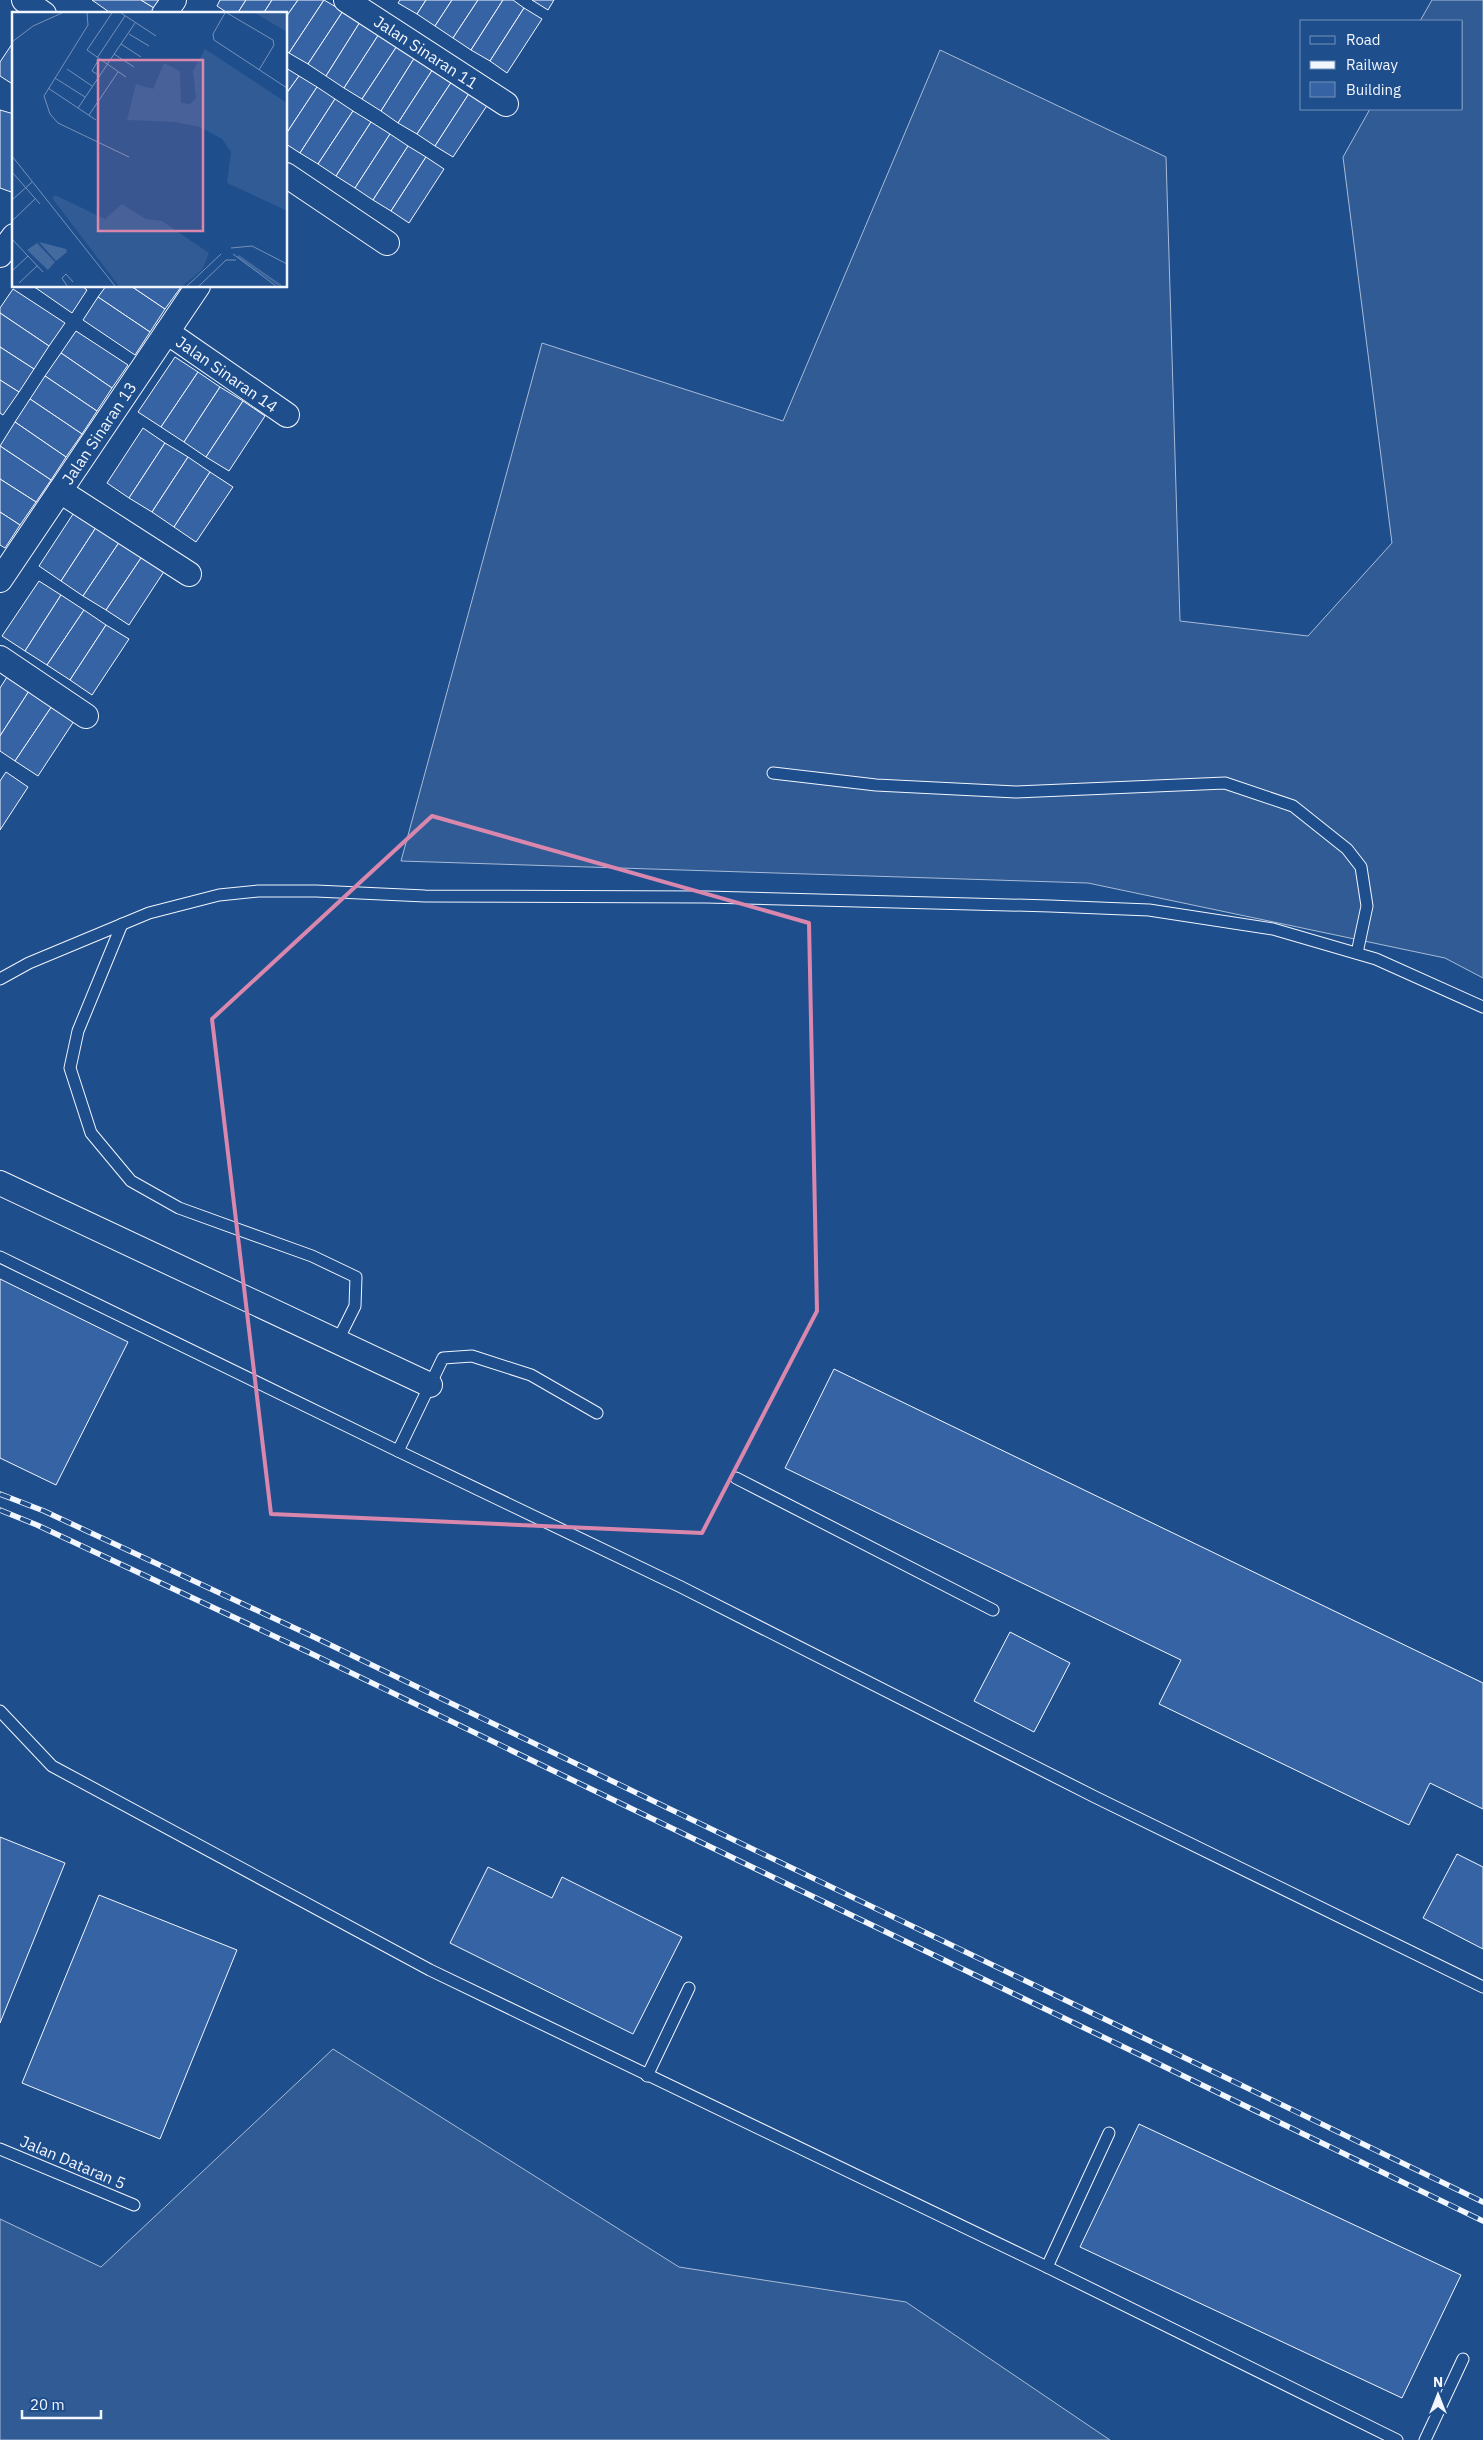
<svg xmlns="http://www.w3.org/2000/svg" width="1483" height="2440" viewBox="0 0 1483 2440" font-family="'IBM Plex Sans',sans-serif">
<rect width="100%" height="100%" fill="#1f4e8c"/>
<g fill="#305b95" stroke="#a8bbd7">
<path d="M 1432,0 L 1483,0 L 1483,978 L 1445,958 L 1088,883 L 401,861 L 542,343 L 783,421 L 940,50 L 1166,157 L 1180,621 L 1308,636 L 1392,543 L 1343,157 L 1370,109 L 1462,109 L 1462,21 L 1420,21 Z"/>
<path d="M 333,2049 L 679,2267 L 906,2302 L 1110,2440 L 0,2440 L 0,2219 L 101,2267 Z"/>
</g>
<g fill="#3563a3" stroke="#f2f6ff">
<path d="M 92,0 L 141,0 L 159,11 L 158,14 L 112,14 Z"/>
<path d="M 141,0 L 167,0 L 159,11 Z"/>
<path d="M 220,0 L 246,0 L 237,14 L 229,14 L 217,6 Z"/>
<path d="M 246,0 L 272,0 L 263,14 L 237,14 Z"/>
<path d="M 272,0 L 298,0 L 286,17 L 286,14 L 263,14 Z"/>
<path d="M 298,0 L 324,0 L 289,53 L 286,51 L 286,17 Z"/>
<path d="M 324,0 L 343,11 L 308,64 L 289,53 Z"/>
<path d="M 400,0 L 426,0 L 417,14 L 398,3 Z"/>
<path d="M 426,0 L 452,0 L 435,26 L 417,14 Z"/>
<path d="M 452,0 L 478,0 L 453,38 L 435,26 Z"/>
<path d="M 478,0 L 503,0 L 471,50 L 453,38 Z"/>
<path d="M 503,0 L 513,0 L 524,8 L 490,61 L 471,50 Z"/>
<path d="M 532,0 L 554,0 L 548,10 Z"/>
<path d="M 524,8 L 542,19 L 507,73 L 490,61 Z"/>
<path d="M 343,11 L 360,22 L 326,76 L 308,64 Z"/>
<path d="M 360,22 L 379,34 L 344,88 L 326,76 Z"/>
<path d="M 379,34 L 397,46 L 362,99 L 344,88 Z"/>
<path d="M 14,41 L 14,85 L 0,76 L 0,62 Z"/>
<path d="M 397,46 L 415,57 L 381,111 L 362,99 Z"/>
<path d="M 415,57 L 433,69 L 398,123 L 381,111 Z"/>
<path d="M 286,68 L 299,76 L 286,94 Z"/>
<path d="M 433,69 L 452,81 L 417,134 L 398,123 Z"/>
<path d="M 299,76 L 317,87 L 286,134 L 286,94 Z"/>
<path d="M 452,81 L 470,92 L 435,146 L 417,134 Z"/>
<path d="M 317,87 L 335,99 L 300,153 L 286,144 L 286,134 Z"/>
<path d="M 470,92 L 488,104 L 453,157 L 435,146 Z"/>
<path d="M 335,99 L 353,111 L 318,164 L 300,153 Z"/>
<path d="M 0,110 L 14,114 L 14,193 L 0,188 Z"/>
<path d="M 353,111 L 371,122 L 336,176 L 318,164 Z"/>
<path d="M 371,122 L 390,134 L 355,188 L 336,176 Z"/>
<path d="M 390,134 L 408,146 L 373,200 L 355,188 Z"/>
<path d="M 408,146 L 426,157 L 391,211 L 373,200 Z"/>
<path d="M 426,157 L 444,169 L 409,223 L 391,211 Z"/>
<path d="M 33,286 L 82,286 L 87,290 L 72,313 Z"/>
<path d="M 106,286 L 131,286 L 165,309 L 150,332 L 98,297 Z"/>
<path d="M 131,286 L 181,286 L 181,287 L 165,309 Z"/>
<path d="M 13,289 L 65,323 L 49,346 L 0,313 L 0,308 Z"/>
<path d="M 98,297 L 150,332 L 135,355 L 83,320 Z"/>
<path d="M 0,313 L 49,346 L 34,369 L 0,347 Z"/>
<path d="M 76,331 L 128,365 L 112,388 L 61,353 Z"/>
<path d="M 0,347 L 34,369 L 19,392 L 0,380 Z"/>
<path d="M 61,353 L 112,388 L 97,411 L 45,376 Z"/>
<path d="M 175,357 L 198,372 L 161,427 L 138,412 Z"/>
<path d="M 198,372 L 220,387 L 184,442 L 161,427 Z"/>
<path d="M 45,376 L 97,411 L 82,434 L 30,399 Z"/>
<path d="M 0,380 L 19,392 L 3,415 L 0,413 Z"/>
<path d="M 220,387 L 243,401 L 206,457 L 184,442 Z"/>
<path d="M 30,399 L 82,434 L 66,457 L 15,422 Z"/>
<path d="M 243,401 L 265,416 L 229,471 L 206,457 Z"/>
<path d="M 15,422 L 66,457 L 51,480 L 0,446 Z"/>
<path d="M 143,428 L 165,443 L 129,498 L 107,483 Z"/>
<path d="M 165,443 L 188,457 L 152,512 L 129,498 Z"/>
<path d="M 0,446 L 51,480 L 36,502 L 0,479 Z"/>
<path d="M 188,457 L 210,472 L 174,527 L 152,512 Z"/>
<path d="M 210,472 L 233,487 L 196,542 L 174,527 Z"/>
<path d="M 0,479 L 36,502 L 20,525 L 0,512 Z"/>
<path d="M 75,511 L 97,526 L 61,581 L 39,566 Z"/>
<path d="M 0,512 L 20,525 L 5,548 L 0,545 Z"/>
<path d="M 97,526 L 120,541 L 83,596 L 61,581 Z"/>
<path d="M 120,541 L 143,555 L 106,610 L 83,596 Z"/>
<path d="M 143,555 L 165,570 L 129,625 L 106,610 Z"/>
<path d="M 39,581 L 61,595 L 25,651 L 2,636 Z"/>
<path d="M 61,595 L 84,610 L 47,665 L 25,651 Z"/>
<path d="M 84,610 L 106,625 L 70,680 L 47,665 Z"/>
<path d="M 106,625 L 129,639 L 92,695 L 70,680 Z"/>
<path d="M 7,677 L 29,691 L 0,736 L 0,688 Z"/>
<path d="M 29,691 L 52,706 L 15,761 L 0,751 L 0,736 Z"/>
<path d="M 52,706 L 74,721 L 38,776 L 15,761 Z"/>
<path d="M 6,772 L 28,787 L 0,830 L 0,781 Z"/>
<path d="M 0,1279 L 128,1342 L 56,1485 L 0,1458 Z"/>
<path d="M 834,1369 L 1483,1683 L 1483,1809 L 1430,1783 L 1409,1825 L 1159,1704 L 1181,1660 L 785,1468 Z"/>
<path d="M 1010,1632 L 1070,1663 L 1034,1732 L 974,1701 Z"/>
<path d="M 0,1837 L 65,1863 L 0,2023 Z"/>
<path d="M 1457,1854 L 1483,1867 L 1483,1949 L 1423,1918 Z"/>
<path d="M 488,1867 L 552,1898 L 562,1877 L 682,1937 L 633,2034 L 450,1943 Z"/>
<path d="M 99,1895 L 237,1950 L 160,2139 L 22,2083 Z"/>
<path d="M 1139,2124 L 1461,2275 L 1402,2398 L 1080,2247 Z"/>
</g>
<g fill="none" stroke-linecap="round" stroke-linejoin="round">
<defs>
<g id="lane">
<path d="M 773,773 L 876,785 L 1016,792 L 1225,783 L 1293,806 L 1347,849 L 1361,867 L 1367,906 L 1357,953"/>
<path d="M 122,924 L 78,1031 L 70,1068 L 91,1133 L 131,1181 L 179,1208 L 312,1256 L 356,1277 L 355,1306 L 337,1342"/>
<path d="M 0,979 L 29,963 L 149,913 L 219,895 L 258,891 L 316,891 L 425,896 L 706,897 L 1050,906 L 1149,910 L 1273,929 L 1376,959 L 1483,1007"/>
<path d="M 0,1257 L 398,1451"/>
<path d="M 597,1413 L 531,1375 L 472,1356 L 443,1358 L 398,1451 L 681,1587 L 1095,1797 L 1483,1987"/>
<path d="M 736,1478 L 993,1610"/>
<path d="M 0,1711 L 52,1766 L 430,1970 L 1047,2267 L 1397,2440"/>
<path d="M 647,2076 L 689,1988"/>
<path d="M 0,2149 L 134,2205"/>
<path d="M 1047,2267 L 1109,2133"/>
<path d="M 1425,2440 L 1463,2359"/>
</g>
<g id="street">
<path d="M 24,0 L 44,14"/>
<path d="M 346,0 L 506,104"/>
<path d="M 164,14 L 174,0"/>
<path d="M 286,175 L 387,243"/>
<path d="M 0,255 L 14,236"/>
<path d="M 167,332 L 287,415"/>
<path d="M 60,491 L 189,574"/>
<path d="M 0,580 L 198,286"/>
<path d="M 0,658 L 86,716"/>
<path d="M 0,1183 L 430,1385"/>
</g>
</defs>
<use href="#lane" stroke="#f2f6ff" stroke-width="13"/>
<use href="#street" stroke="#f2f6ff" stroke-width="26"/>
<use href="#lane" stroke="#1f4e8c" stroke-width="11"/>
<use href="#street" stroke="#1f4e8c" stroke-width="24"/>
<defs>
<g id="rail">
<path d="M 0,1494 L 44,1511 L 316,1638 L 1483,2202"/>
<path d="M 0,1510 L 37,1525 L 308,1652 L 1483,2221"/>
</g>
</defs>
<use href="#rail" stroke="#f2f6ff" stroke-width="5.5"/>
<use href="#rail" stroke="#1f4e8c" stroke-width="4" stroke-dasharray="11" stroke-linecap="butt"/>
</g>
<path fill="none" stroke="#da87ad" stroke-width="4" stroke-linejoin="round" d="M 432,816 L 809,923 L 817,1311 L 702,1533 L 271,1514 L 212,1019 Z"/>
<g text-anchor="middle" stroke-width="4" stroke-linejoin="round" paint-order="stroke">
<g font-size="16" fill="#f2f6ff" stroke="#1f4e8c">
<text transform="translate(426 52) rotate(33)" y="6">Jalan Sinaran 11</text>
<text transform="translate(227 374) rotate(35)" y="6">Jalan Sinaran 14</text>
<text transform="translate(99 433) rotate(-56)" y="6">Jalan Sinaran 13</text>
<text transform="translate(73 2162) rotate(23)" y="6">Jalan Dataran 5</text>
</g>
</g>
<g transform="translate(12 12)">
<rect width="275" height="275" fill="#1f4e8c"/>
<path d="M 243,1 L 275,1 L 275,20 ZM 193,37 L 275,91 L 275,199 L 215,171 L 219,140 L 210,127 L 188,115 L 163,110 L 115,108 L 124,72 L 141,77 L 152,51 L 168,59 L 169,91 L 178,92 L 184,86 L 181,59 ZM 43,183 L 93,207 L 110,192 L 134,207 L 150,209 L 197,241 L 190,258 L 170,274 L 107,274 L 40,186 Z" fill="#305b95"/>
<path d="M 27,230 L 54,237 L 55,240 L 44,249 ZM 25,231 L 43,250 L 36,258 L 15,238 Z" fill="#446ba0"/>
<path fill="none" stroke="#446ba0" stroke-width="2.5" d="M 226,244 L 269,274"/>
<path fill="none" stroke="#7391ba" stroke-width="1" d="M 75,1 L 76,13 L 32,84 L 38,102 L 46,111 L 117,145M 100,1 L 75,38 L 114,65M 109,1 L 144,24M 213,1 L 201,22 L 202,28 L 275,76M 215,1 L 261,28 L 262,33 L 247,58M 117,22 L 137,34M 0,30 L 21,14 L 50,1M 109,32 L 129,45M 102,42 L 122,55M 85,46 L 113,4M 87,47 L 80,59 L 88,64M 55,57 L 80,74M 43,66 L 73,85M 36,76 L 84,108M 66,96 L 123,11M 77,103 L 106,60M 0,144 L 103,274M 0,160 L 28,192M 0,188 L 20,170M 0,209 L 23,187M 0,227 L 31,260M 219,236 L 240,234 L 275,252M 221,242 L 264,274M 0,259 L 16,244M 7,271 L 25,254M 55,274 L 50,266 L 54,262 L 61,270M 175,274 L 209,242M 187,274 L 214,248 L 224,248"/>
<path fill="#da87ad" fill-opacity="0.15" stroke="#da87ad" stroke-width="2.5" d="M 86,48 L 191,48 L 191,219 L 86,219 Z"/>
<rect width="275" height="275" fill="none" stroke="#f2f6ff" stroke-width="2.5"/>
</g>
<rect x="1300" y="20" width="162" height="90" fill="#1f4e8c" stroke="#7391ba"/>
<rect x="1310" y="36" width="25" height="8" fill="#1f4e8c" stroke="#7391ba"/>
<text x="1346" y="45" font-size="15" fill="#f2f6ff">Road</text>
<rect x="1310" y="61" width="25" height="8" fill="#f2f6ff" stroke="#7391ba"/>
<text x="1346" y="70" font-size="15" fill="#f2f6ff">Railway</text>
<rect x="1310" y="82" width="25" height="15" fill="#3563a3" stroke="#7391ba"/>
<text x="1346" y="95" font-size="15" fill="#f2f6ff">Building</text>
<g transform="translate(1438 2395)" stroke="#1f4e8c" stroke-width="4" paint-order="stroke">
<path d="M0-4L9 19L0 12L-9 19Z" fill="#f2f6ff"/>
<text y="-8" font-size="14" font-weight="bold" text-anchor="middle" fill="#f2f6ff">N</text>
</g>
<path d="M22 2410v8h79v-8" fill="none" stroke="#f2f6ff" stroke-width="2.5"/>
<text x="30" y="2410" font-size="15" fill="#f2f6ff" stroke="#1f4e8c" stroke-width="4" paint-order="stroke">20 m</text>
</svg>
